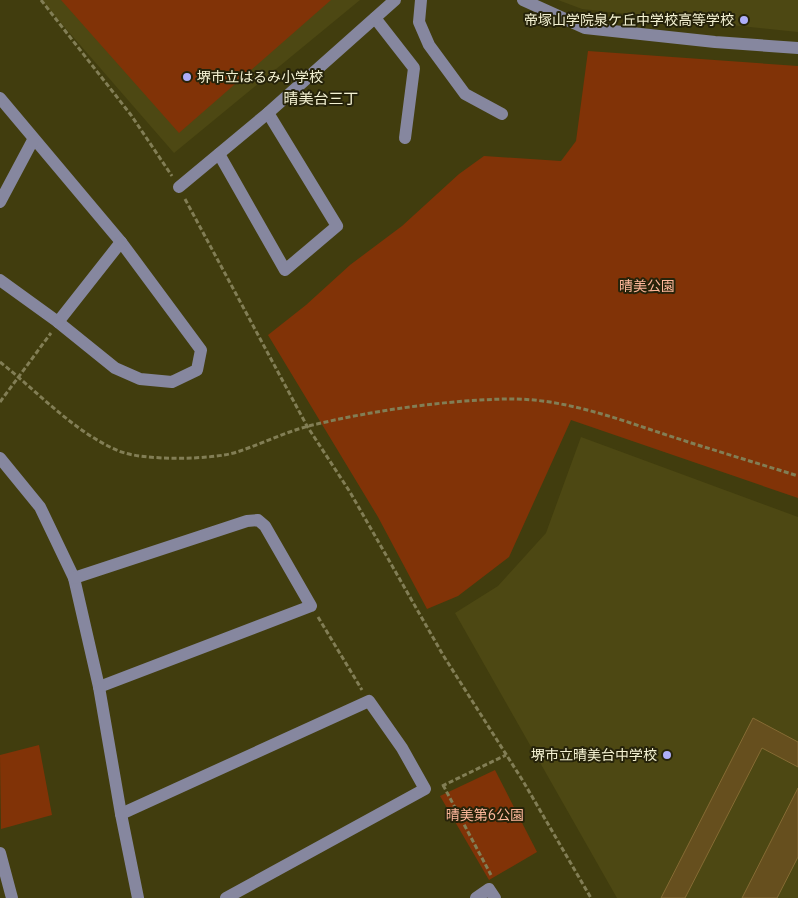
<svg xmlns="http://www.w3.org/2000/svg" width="798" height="898" viewBox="0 0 798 898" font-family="'IBM Plex Sans','Noto Sans JP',sans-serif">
<rect width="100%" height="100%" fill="#413d0e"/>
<g fill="#4d4813">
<path d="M 41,0 L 360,0 L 174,153 Z"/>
<path d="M 558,0 L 798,0 L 798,32 L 582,9 Z"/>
<path d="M 581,437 L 798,517 L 798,898 L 617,898 L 455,613 L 498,586 L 546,533 Z"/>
</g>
<g fill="#813307">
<path d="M 61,0 L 331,0 L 179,133 Z"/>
<path d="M 588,51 L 798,66 L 798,498 L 571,420 L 509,557 L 458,596 L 427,609 L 378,517 L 268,335 L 306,305 L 350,265 L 402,226 L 459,174 L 484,156 L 561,161 L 576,141 Z"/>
<path d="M 39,745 L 52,815 L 1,829 L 0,755 Z"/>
<path d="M 495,770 L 537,852 L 489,880 L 440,796 Z"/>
</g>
<g fill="#664f1e" stroke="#856b34">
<path d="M 753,718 L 798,742 L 798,767 L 762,748 L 685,898 L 661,898 Z"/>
<path d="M 798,788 L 798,857 L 777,898 L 742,898 Z"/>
</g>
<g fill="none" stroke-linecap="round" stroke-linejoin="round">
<g stroke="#827e55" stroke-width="3" stroke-dasharray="5 2.5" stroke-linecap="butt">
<path d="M 41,0 L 131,115 L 172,176"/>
<path d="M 185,199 L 307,426 L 350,492 L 443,655 L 523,781 L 591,898"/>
<path d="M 0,362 C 38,392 75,433 119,451 C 142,461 213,460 237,452 C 264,443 289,430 317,424 C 377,410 441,401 503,399 C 563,397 620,420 676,438 C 716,451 757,463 798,476"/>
<path d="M 0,402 L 51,333"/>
<path d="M 318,617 L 362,690"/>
<path d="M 443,785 L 491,875"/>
<path d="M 442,786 L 506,755"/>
</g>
<g stroke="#86879f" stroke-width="12">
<path d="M 421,0 L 419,22 L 429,45 L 465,94 L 502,114"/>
<path d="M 523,0 L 585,28 L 715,42 L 798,48"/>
<path d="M 375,18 L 414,68 L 405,138"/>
<path d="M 0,98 L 121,242 L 201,350 L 197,370 L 172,382 L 140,379 L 115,368 L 58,322 L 0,280"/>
<path d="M 219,154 L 285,270 L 337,226 L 268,113"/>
<path d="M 179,187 L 268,113 L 395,0"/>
<path d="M 0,202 L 33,140"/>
<path d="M 58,322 L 121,242"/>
<path d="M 0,458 L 40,507 L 74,578 L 99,687 L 121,814 L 138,898"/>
<path d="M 74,578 L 247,521 L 258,520 L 265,526 L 311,606 L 99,687"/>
<path d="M 121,814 L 369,701 L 402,748 L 425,789 L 226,898"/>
<path d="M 0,853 L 12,898"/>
<path d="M 476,898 L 489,889 L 495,898"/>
</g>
</g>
<g fill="#aeaefa" stroke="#26230a" stroke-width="2">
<circle cx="744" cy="20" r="5"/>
<circle cx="187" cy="77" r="5"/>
<circle cx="667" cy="755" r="5"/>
</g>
<g text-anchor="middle" stroke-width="4" stroke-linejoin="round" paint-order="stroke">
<g font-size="14" fill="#f4f2d3" stroke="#26230a" text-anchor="end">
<text x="734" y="25">帝塚山学院泉ケ丘中学校高等学校</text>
<text x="197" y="82" text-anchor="start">堺市立はるみ小学校</text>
<text x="657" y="760">堺市立晴美台中学校</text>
</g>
<g font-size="14" fill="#feb89b" stroke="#26230a">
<text x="647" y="291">晴美公園</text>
<text x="485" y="820">晴美第6公園</text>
</g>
<g font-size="15" fill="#f4f2d3" stroke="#26230a">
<text x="321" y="104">晴美台三丁</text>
</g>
</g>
</svg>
